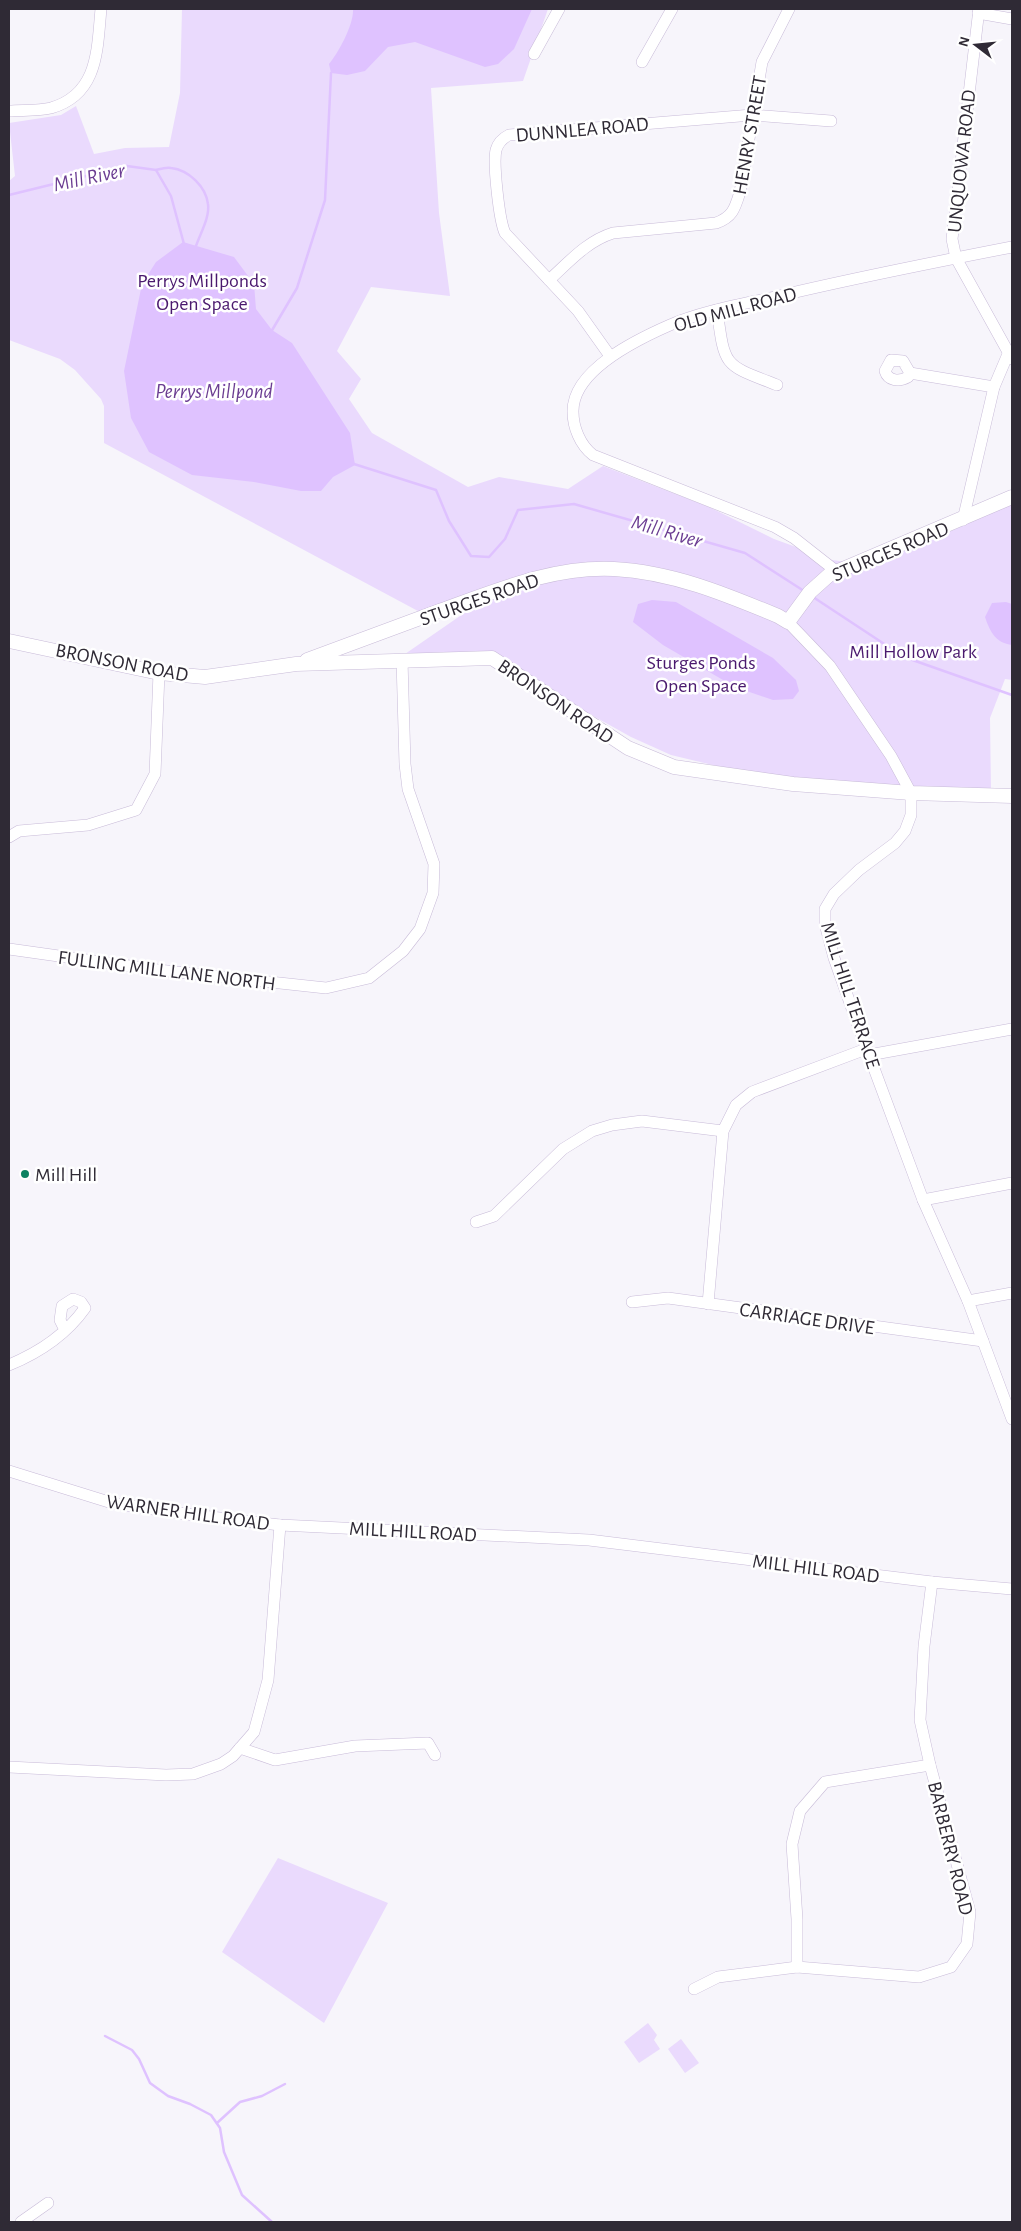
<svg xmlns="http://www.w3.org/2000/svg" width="1021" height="2231" viewBox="0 0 1021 2231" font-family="'Alegreya Sans',sans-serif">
<rect width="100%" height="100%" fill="#f7f5fb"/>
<g fill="#eadafd">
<path d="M 182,9 L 548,9 L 523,81 L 431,88 L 439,213 L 450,296 L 371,287 L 337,351 L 361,379 L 349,399 L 372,433 L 468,487 L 499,477 L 568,489 L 603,466 L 709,507 L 774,539 L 832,560 L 871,565 L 956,529 L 1012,502 L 1012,680 L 1005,679 L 990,718 L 991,792 L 822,782 L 742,772 L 671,755 L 631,737 L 491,659 L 405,654 L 473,607 L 431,618 L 104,443 L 104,406 L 101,399 L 75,370 L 60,359 L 9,340 L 9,181 L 15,176 L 9,123 L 61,115 L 76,106 L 94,154 L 125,148 L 169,147 L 180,93 Z"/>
<path d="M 278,1858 L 388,1903 L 324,2023 L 222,1952 Z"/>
<path d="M 648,2023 L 657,2035 L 654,2040 L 660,2049 L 639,2063 L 624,2042 Z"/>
<path d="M 681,2039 L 699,2063 L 685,2073 L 668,2049 Z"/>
</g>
<g fill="#dfc2ff">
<path d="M 353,9 L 532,9 L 514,49 L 498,64 L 485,67 L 415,42 L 388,47 L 365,71 L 347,75 L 331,73 L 329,64 C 339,52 354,24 353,9 Z"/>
<path d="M 183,242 L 234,257 L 254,284 L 256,309 L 272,330 L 292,343 L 350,433 L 355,465 L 333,477 L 321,491 L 301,491 L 254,482 L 192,475 L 149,452 L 131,418 L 124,371 L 142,284 L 156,262 Z"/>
<path d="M 652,600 L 676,602 L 773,658 L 796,680 L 799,691 L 793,699 L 773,700 L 735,687 L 663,645 L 633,622 L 638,604 Z"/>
<path d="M 1006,602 L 1012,604 L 1012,645 C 996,643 990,632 985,617 L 992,603 Z"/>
</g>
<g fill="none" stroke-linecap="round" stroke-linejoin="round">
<g stroke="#dfc2ff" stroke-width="2.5">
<path d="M 156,170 C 160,169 166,167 171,168 C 189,170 206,187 208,204 C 210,217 200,234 196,246 L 196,249"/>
<path d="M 9,195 L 127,166 L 156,170 L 171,196 L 184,244"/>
<path d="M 271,332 L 297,288 L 325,200 L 331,73"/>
<path d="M 354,464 L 436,490 L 449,521 L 471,556 L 489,557 L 505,539 L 518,510 L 574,504 L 745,553 L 804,591"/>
<path d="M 813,597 L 904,657 L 1012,695"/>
<path d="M 105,2036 L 132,2050 L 139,2059 L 150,2083 L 168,2096 L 190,2104 L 211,2115 L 220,2128 L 224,2152 L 242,2195 L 272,2222"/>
<path d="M 217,2123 L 240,2102 L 262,2096 L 285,2084"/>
</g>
<defs>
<g id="minor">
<path d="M 979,9 L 952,239 L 956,258 L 1012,359"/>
<path d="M 978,13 L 1012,19"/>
<path d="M 534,54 L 559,9"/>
<path d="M 642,62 L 672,9"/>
<path d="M 9,111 C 23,110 38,111 51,108 C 99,94 97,49 101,9"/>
<path d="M 549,280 C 569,262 587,241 613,233 L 716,223 C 733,217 735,208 740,192 L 762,62 L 789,9"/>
<path d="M 717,310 C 725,368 723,364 777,385"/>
<path d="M 610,356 L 578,311 L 505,233 C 499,220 493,163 496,150 C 498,143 503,138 509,135 L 752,115 L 831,121"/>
<path d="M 910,373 L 908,377 C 899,382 888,381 885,371 L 891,360 L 903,361 L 910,373 L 994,387"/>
<path d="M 963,520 L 994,387 L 1008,354"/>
<path d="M 836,571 L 794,538 L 775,527 L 593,455 C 580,445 573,427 573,412 C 572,370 638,339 670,325 C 705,310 745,304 783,295 C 859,277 935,262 1012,247"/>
<path d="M 788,622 L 830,666 L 891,756 L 911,793 L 911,815 L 905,831 L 895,843 L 859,870 L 834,894 L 825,909 L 825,924 L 834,958 L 856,1020 L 923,1200 L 968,1301 L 1012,1419"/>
<path d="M 9,837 L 19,831 L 88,825 L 136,810 L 155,774 L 159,673"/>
<path d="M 9,949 L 158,970 L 326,988 L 369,978 L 403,951 L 420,929 L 433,893 L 434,864 L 408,789 L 405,764 L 402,660"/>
<path d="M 869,1055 L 1012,1029"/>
<path d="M 923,1200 L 1012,1183"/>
<path d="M 476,1222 L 494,1216 L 563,1149 L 592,1131 L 612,1125 L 642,1121 L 723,1131"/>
<path d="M 968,1301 L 1012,1293"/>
<path d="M 632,1302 L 668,1298 L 983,1341"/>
<path d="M 708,1304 L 723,1131 L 736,1105 L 752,1092 L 866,1049"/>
<path d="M 9,1365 C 38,1353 66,1335 85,1308 L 81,1302 L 73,1299 L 62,1306 L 60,1320 L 65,1330"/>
<path d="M 9,1471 L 112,1503 L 186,1514 L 280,1525 L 589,1540 L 932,1582 L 1012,1589"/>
<path d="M 240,1748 L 275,1760 L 355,1746 L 428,1743 L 435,1755"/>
<path d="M 9,1767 L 166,1775 L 193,1774 L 221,1764 L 233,1756 L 254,1732 L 268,1680 L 280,1525"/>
<path d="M 797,1967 L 797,1919 L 792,1844 L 800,1811 L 825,1782 L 930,1765"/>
<path d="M 694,1989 L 718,1977 L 797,1967 L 919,1977 L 951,1967 L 967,1944 L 970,1912 L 930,1765 L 920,1720 L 924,1646 L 932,1582"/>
<path d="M 21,2222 L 48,2203"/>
</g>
<g id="major">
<path d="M 9,641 L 159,673 L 205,677 L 296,664 L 492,658 L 628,748 L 674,767 L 793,784 L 911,793 L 1012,796"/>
<path d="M 307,660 C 352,643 397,627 442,610 C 498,590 554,566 614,569 C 672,572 725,594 778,616 L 788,622 L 810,592 L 829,575 L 1012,497"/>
</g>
</defs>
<use href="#minor" stroke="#c8bbd8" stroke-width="12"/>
<use href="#major" stroke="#c8bbd8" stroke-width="15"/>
<use href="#minor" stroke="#fff" stroke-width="11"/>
<use href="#major" stroke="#fff" stroke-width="14"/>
</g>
<circle fill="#0d8261" stroke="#fff" stroke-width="2" cx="25" cy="1174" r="5"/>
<g text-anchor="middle" stroke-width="5" stroke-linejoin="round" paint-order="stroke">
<g font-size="20" fill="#2f2a35" stroke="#fff">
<text transform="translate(582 129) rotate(-5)" y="7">DUNNLEA ROAD</text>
<text transform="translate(749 135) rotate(-80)" y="7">HENRY STREET</text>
<text transform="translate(961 161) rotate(-84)" y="7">UNQUOWA ROAD</text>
<text transform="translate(735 309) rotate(-15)" y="7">OLD MILL ROAD</text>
<text transform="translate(890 551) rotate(-23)" y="7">STURGES ROAD</text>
<text transform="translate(479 599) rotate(-19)" y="7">STURGES ROAD</text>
<text transform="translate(122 662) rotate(11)" y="7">BRONSON ROAD</text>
<text transform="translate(556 701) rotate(34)" y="7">BRONSON ROAD</text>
<text transform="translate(167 970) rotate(7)" y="7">FULLING MILL LANE NORTH</text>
<text transform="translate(851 995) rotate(72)" y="7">MILL HILL TERRACE</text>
<text transform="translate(807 1318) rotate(8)" y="7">CARRIAGE DRIVE</text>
<text transform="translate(188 1512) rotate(8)" y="7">WARNER HILL ROAD</text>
<text transform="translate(413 1531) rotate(3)" y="7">MILL HILL ROAD</text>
<text transform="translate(816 1568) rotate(7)" y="7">MILL HILL ROAD</text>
<text transform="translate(951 1848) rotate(76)" y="7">BARBERRY ROAD</text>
</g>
<g font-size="20" fill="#4a196e" stroke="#fff">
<text x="202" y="287">Perrys Millponds<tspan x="202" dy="23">Open Space</tspan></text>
<text x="913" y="658">Mill Hollow Park</text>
<text x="701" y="669">Sturges Ponds<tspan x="701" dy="23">Open Space</tspan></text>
</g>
<g font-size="20" fill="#2f2a35" stroke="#fff" text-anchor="start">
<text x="35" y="1181">Mill Hill</text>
</g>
<g font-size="21" font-style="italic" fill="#6b3d92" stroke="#fff">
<text transform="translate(89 177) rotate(-12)" y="7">Mill River</text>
<text x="214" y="398">Perrys Millpond</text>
<text transform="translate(667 531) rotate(16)" y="7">Mill River</text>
</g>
</g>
<rect width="1021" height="2231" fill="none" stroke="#2f2a35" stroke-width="20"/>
<g transform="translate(976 45) rotate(286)" stroke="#ffffff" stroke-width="4" paint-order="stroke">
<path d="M0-4L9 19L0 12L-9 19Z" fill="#2f2a35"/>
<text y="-8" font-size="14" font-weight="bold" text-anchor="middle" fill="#2f2a35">N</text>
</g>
</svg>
